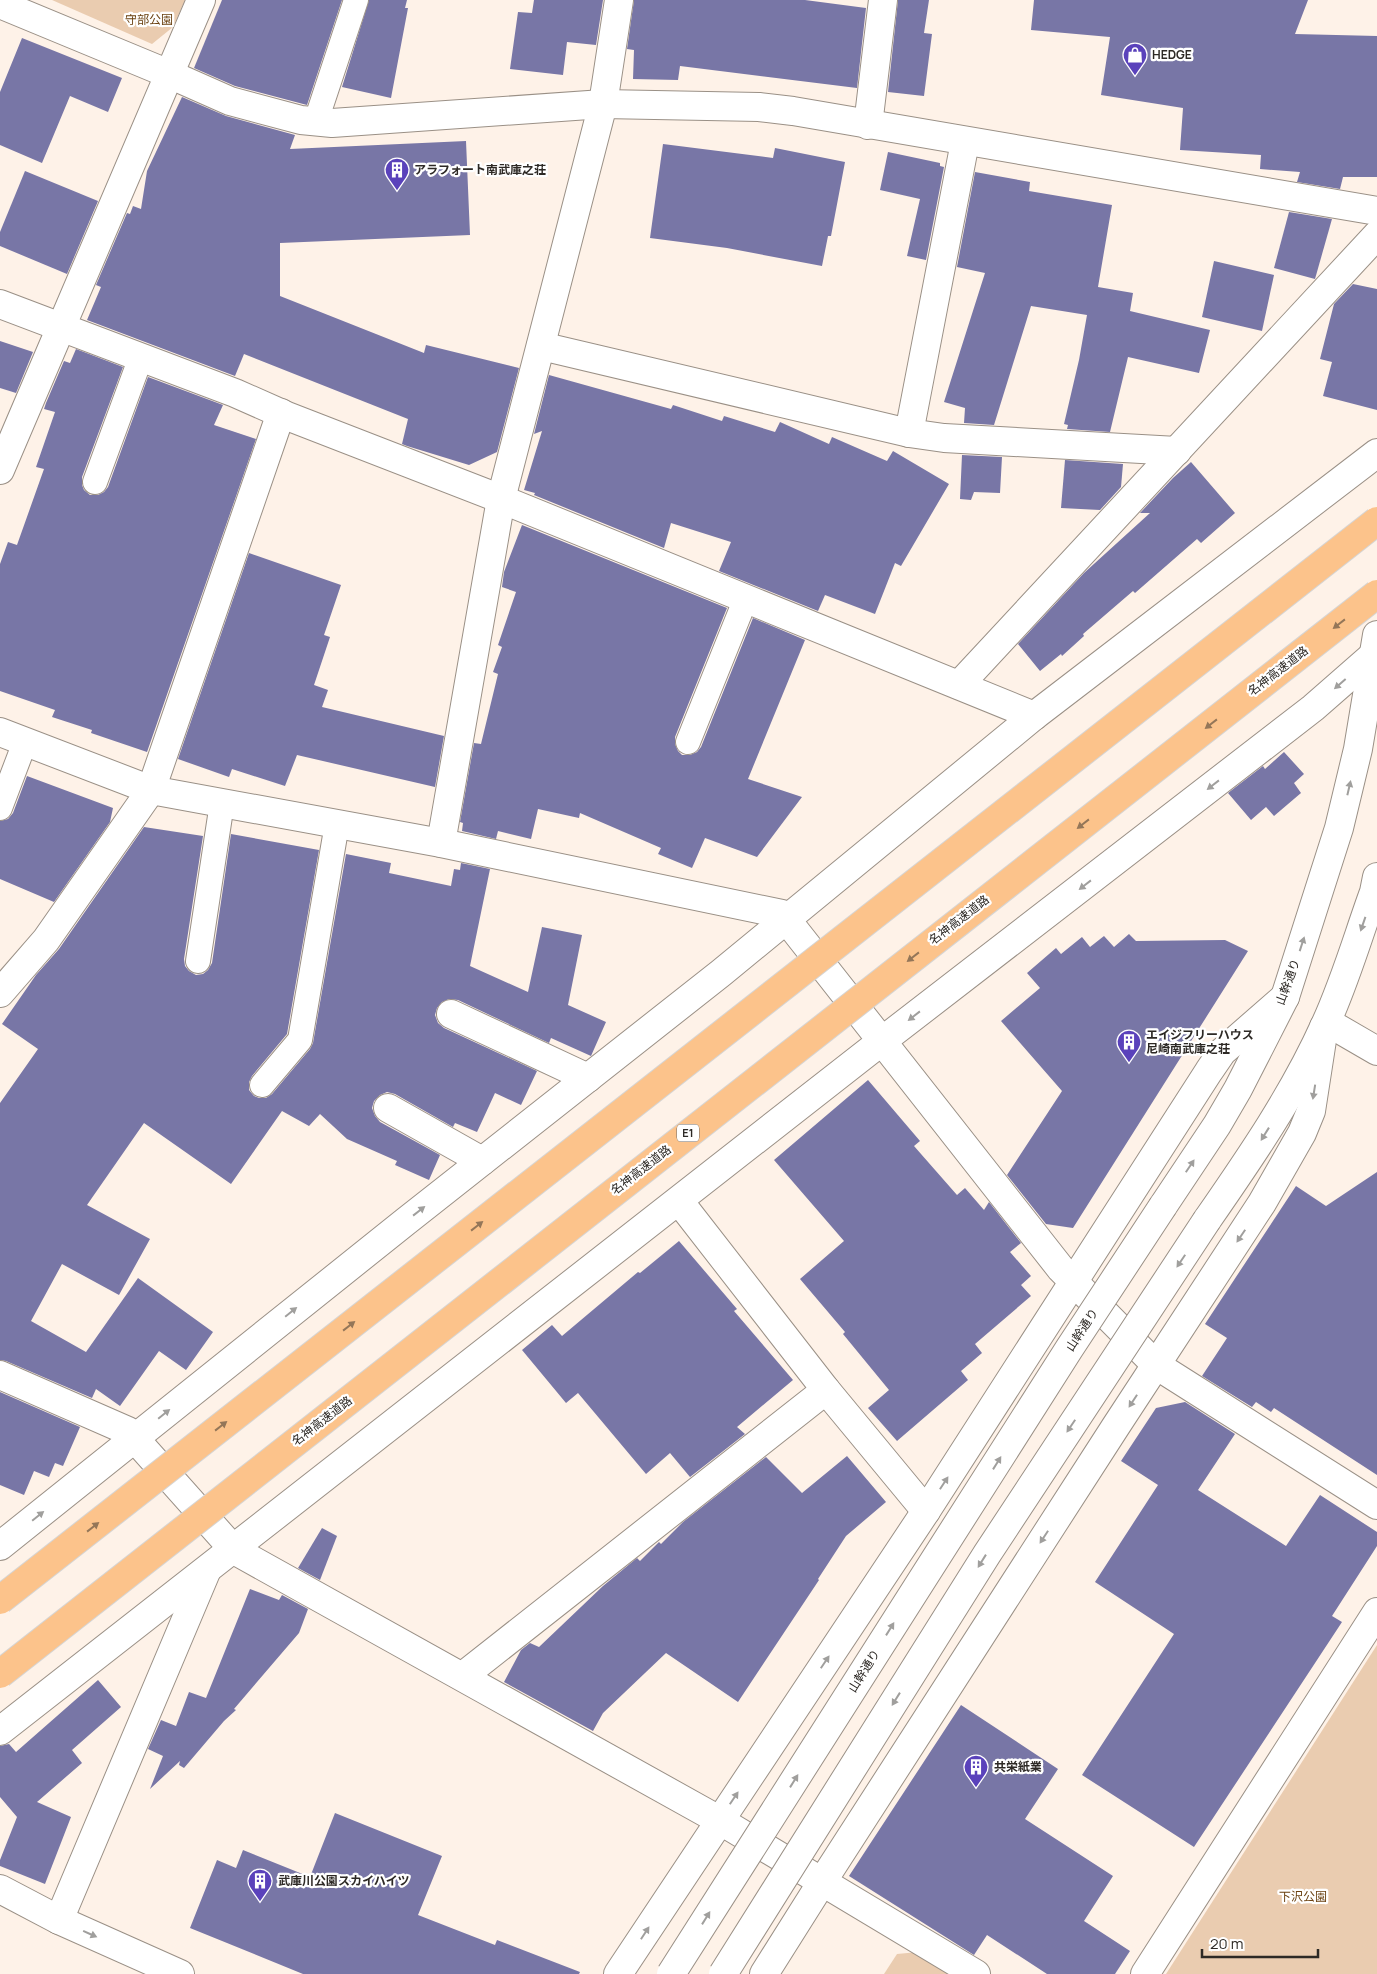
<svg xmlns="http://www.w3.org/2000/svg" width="1377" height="1974" viewBox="0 0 1377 1974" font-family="Manrope,'Noto Sans JP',sans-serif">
<rect width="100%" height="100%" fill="#fef2e8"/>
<g fill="#eaccb0">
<path d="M 52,0 L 185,0 L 173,27 L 152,44 Z"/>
<path d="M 1377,1645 L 1377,1974 L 1166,1974 Z"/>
<path d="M 918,1952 L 953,1974 L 884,1974 L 897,1954 Z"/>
</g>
<g fill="#7876a6">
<path d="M 222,0 L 342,0 L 307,105 L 235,86 L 194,68 Z"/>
<path d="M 369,0 L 407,0 L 405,8 L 408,8 L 391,98 L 342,87 Z"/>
<path d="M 534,0 L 603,0 L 596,45 L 567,42 L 563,75 L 510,69 L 518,12 L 532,13 Z"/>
<path d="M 634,0 L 805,0 L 866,8 L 857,88 L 680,66 L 678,80 L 633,79 L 634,50 L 627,49 Z"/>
<path d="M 898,0 L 929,0 L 924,33 L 932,34 L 924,96 L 888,92 Z"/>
<path d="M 1034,0 L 1308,0 L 1295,34 L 1377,36 L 1377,177 L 1343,177 L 1340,189 L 1297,182 L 1300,172 L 1260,169 L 1261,155 L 1180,150 L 1183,108 L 1101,95 L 1110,37 L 1031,30 Z"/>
<path d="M 22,38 L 122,78 L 108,112 L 70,96 L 42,163 L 0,145 L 0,92 Z"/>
<path d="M 182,97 L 226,116 L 295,135 L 290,149 L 466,141 L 470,235 L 280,243 L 280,296 L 424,353 L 426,345 L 519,368 L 497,452 L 469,465 L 407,446 L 402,444 L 408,419 L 244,354 L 235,376 L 87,320 L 101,287 L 96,285 L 127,213 L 130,214 L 133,206 L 141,209 L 147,171 Z"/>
<path d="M 663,144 L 773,158 L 775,148 L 845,162 L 831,236 L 828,236 L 822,266 L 727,248 L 650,238 Z"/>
<path d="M 888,152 L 940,163 L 940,166 L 944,167 L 926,260 L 907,256 L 920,199 L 880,190 Z"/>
<path d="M 25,171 L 98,201 L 67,274 L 0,246 L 0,232 Z"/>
<path d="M 975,172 L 1030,182 L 1029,191 L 1112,205 L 1098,287 L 1133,293 L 1130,311 L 1210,330 L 1199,373 L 1128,357 L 1110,432 L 1067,429 L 1068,425 L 1064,424 L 1079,360 L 1087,315 L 1031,306 L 994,425 L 964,423 L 965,408 L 944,402 L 985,273 L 957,267 Z"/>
<path d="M 1289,212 L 1332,219 L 1315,279 L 1274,268 Z"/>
<path d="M 1214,261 L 1274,275 L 1262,331 L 1202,317 Z"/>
<path d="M 1353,284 L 1377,289 L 1377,410 L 1323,396 L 1332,362 L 1320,359 L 1334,304 Z"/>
<path d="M 0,341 L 33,352 L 16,393 L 0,388 Z"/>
<path d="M 76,349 L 123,367 L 82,477 L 82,485 L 84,490 L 90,495 L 98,495 L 104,492 L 108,487 L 148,377 L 223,405 L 214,425 L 256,439 L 147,752 L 91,733 L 92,730 L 52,717 L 55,710 L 0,691 L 0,564 L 8,542 L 17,545 L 44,469 L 36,467 L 55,412 L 44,409 L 46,403 L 64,361 L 70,363 Z"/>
<path d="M 549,375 L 671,409 L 673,405 L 722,421 L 724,416 L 775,432 L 780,422 L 829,444 L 832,437 L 887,461 L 893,451 L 949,484 L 901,566 L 895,563 L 875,614 L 825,595 L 818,611 L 719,571 L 731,542 L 671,523 L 664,548 L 534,495 L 535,493 L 524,490 L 542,431 L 534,434 Z"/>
<path d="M 962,455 L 1002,457 L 1000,493 L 974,492 L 971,500 L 960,499 Z"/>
<path d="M 1065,460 L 1123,464 L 1121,487 L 1100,510 L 1061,508 Z"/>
<path d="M 1191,462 L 1235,513 L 1201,543 L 1197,539 L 1135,593 L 1133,591 L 1083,634 L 1084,636 L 1062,656 L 1061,654 L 1040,671 L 1018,644 L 1084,573 L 1150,513 L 1140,513 L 1173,478 Z"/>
<path d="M 522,525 L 727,608 L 675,737 L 675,744 L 678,751 L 682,755 L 690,755 L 697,752 L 701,747 L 753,618 L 805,640 L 748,779 L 802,797 L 757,857 L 705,838 L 692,868 L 658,854 L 661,848 L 580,813 L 579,818 L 538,809 L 531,839 L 498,831 L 496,839 L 462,831 L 463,823 L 460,822 L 474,743 L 481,744 L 498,674 L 493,672 L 502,647 L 498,645 L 516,592 L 502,587 L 504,572 Z"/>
<path d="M 249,553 L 341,585 L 324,635 L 330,637 L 314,685 L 328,690 L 322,707 L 444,736 L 435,787 L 297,755 L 285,786 L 232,769 L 229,777 L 178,759 Z"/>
<path d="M 1284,752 L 1304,774 L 1294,783 L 1301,793 L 1274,816 L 1266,807 L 1251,820 L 1228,793 L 1263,766 L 1265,769 Z"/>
<path d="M 27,776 L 113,808 L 110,822 L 54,902 L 0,879 L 0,821 L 8,819 L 13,813 Z"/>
<path d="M 144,827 L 203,836 L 184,959 L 185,966 L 189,971 L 196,975 L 203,974 L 208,970 L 212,963 L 231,834 L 319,850 L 287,1034 L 252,1076 L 249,1082 L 249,1090 L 254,1096 L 259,1098 L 266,1098 L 272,1094 L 310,1049 L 313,1043 L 346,854 L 391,863 L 389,873 L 451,886 L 454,869 L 460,870 L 461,863 L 490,869 L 470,966 L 528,992 L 542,927 L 582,935 L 568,1005 L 606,1022 L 591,1056 L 551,1038 L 549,1043 L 458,1000 L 449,999 L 442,1002 L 437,1008 L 435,1015 L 438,1023 L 444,1028 L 537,1071 L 521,1105 L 495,1093 L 477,1132 L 455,1123 L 453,1127 L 395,1094 L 387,1092 L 380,1095 L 374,1101 L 372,1108 L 375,1116 L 380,1122 L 440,1155 L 429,1180 L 395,1165 L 397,1161 L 347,1139 L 320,1114 L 309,1126 L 282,1111 L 231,1184 L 144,1123 L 87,1205 L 150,1239 L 119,1295 L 62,1264 L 31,1321 L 86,1352 L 138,1278 L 213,1332 L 186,1370 L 159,1351 L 120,1406 L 96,1389 L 92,1398 L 6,1361 L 0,1360 L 0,1103 L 38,1049 L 2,1024 L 36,975 L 59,949 Z"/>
<path d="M 1129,934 L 1136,941 L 1225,940 L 1248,951 L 1073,1228 L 1046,1224 L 1007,1175 L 1062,1091 L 1001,1021 L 1040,988 L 1027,973 L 1056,948 L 1061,954 L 1082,937 L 1090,947 L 1104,936 L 1114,947 Z"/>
<path d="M 868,1080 L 920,1141 L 914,1146 L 957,1195 L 965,1188 L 984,1210 L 989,1202 L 1021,1243 L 1010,1252 L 1031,1276 L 1021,1285 L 1031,1296 L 975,1344 L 982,1353 L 961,1371 L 968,1380 L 897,1441 L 868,1408 L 889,1390 L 843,1334 L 845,1332 L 800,1279 L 844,1241 L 774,1160 Z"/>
<path d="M 1377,1172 L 1377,1475 L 1274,1408 L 1271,1412 L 1256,1402 L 1252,1407 L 1202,1376 L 1227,1338 L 1205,1324 L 1296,1186 L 1326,1206 Z"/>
<path d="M 679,1241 L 737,1309 L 734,1311 L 793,1380 L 737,1427 L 745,1434 L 690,1477 L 670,1453 L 646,1474 L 578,1393 L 566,1403 L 522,1350 L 552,1325 L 562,1336 L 638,1272 L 640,1273 Z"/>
<path d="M 0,1392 L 80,1427 L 63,1466 L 55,1463 L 49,1477 L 34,1471 L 24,1495 L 0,1485 Z"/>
<path d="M 1185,1402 L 1235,1434 L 1198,1490 L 1286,1546 L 1320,1495 L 1377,1532 L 1377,1546 L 1332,1616 L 1342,1622 L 1194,1847 L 1082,1775 L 1174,1634 L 1095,1582 L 1158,1485 L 1121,1461 L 1156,1408 Z"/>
<path d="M 847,1456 L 886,1502 L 846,1536 L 818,1579 L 819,1580 L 738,1702 L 666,1653 L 603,1713 L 593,1731 L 504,1682 L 521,1650 L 530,1643 L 539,1647 L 603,1586 L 637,1558 L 640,1561 L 659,1542 L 661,1544 L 683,1522 L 766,1457 L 802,1493 Z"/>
<path d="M 322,1528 L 337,1536 L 320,1580 L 298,1568 Z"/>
<path d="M 250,1589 L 279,1600 L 282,1595 L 308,1609 L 299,1633 L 234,1709 L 236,1710 L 224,1721 L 184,1768 L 179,1765 L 180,1761 L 150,1789 L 163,1756 L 148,1749 L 161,1720 L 176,1726 L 189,1692 L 206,1698 Z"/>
<path d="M 98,1680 L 121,1707 L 72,1750 L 82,1763 L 37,1802 L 71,1817 L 45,1884 L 0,1866 L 0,1860 L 17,1817 L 0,1797 L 0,1746 L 9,1744 L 16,1752 Z"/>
<path d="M 961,1705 L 1058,1769 L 1025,1819 L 1113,1876 L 1084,1921 L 1130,1951 L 1115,1974 L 1047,1974 L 987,1935 L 974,1955 L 849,1876 Z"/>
<path d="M 335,1813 L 442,1856 L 418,1915 L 495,1945 L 497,1940 L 580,1972 L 579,1974 L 303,1974 L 190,1928 L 217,1860 L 236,1868 L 243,1850 L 310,1877 Z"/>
</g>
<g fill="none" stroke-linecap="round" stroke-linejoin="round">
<defs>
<g id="service">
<path d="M 316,121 L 356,0"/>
<path d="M 95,482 L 141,357"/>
<path d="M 688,742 L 746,598"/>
<path d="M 0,808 L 25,742"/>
<path d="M 198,961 L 222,803"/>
<path d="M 262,1085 L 300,1040 L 337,824"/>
</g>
<g id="minor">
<path d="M 0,4 L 169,74 L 230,101 L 301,120 L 332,123 L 603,104 L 759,107 L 793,111 L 1377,211"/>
<path d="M 868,125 L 883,0"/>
<path d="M 0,304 L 235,393 L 287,416 L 501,499 L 1034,716"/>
<path d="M 541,346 L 909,433 L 944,438 L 1177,451"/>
<path d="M 909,433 L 965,142"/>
<path d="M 0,470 L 201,0"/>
<path d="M 959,685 L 1377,235"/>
<path d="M 441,843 L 501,499 L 603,104 L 619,0"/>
<path d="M 786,919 L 1061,1269 L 1156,1365 L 1377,1505"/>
<path d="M 0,993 L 46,940 L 151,790 L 281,413"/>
<path d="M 451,1014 L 588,1078"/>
<path d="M 1327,1022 L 1377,1051"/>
<path d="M 388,1108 L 482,1161"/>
<path d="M 679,1201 L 826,1390 L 926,1511"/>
<path d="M 0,1375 L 128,1431 L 234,1550 L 719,1820 L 976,1974"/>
<path d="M 0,1546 L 405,1222 L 721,973 L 1034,716 L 1377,453"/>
<path d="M 463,1676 L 826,1390"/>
<path d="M 0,1731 L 882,1041 L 1313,708 L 1377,652"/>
<path d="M 0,1889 L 59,1920 L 180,1974"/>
<path d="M 59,1920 L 206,1572"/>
<path d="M 1145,1974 L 1377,1612"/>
</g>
<g id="tertiary">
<path d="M 0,732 L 151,790 L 441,843 L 782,914 L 786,919"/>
<path d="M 1163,1206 L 1217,1125 L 1238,1089 L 1285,997 L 1339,828 L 1358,749 L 1377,635"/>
<path d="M 1207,1220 C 1250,1158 1294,1094 1325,1025 C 1345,982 1358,936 1374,892 L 1377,877"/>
<path d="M 618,1974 L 926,1511 L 1209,1071 L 1222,1052 L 1285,997"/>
<path d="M 764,1974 L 822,1882 L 1116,1426 L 1262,1203 L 1302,1133 L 1311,1111 L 1324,1027"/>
</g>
</defs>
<use href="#service" stroke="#9a9086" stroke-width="26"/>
<use href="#minor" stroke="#9a9086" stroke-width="30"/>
<use href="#tertiary" stroke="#9a9086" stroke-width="30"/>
<use href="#service" stroke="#fff" stroke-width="24"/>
<use href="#minor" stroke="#fff" stroke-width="28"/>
<use href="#tertiary" stroke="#fff" stroke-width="28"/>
<defs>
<g id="tertiary-bridge">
<path d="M 671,1974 L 1069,1349 L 1163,1206"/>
<path d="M 723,1974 L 987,1554 L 1207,1220"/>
</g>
<g id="motorway-bridge">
<path d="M 0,1600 L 1377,521"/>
<path d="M 0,1674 L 1377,594"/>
</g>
</defs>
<use href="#tertiary-bridge" stroke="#9a9086" stroke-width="30" stroke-linecap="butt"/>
<use href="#motorway-bridge" stroke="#d5d4d3" stroke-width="30" stroke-linecap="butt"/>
<use href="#tertiary-bridge" stroke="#fff" stroke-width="28"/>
<use href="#motorway-bridge" stroke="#fcc38b" stroke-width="28"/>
</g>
<defs><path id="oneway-solid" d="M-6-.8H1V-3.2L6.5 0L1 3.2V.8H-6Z" transform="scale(1.25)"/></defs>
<g fill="#947658">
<use href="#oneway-solid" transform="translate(1339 624) rotate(142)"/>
<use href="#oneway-solid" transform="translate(1211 724) rotate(142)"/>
<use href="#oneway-solid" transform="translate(1083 824) rotate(142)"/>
<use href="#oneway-solid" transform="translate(913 957) rotate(142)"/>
<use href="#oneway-solid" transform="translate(477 1226) rotate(-38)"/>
<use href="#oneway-solid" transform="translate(349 1326) rotate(-38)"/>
<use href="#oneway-solid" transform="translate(221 1426) rotate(-38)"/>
<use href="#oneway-solid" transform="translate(93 1527) rotate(-38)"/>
</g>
<g fill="#a09f9d">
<use href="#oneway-solid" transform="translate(1340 684) rotate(139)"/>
<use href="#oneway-solid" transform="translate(1213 785) rotate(142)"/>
<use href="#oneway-solid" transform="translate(1349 788) rotate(-77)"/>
<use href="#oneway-solid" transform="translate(1085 885) rotate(142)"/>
<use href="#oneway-solid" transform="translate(1363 924) rotate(109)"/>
<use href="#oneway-solid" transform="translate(1302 944) rotate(-72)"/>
<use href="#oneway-solid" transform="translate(914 1016) rotate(142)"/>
<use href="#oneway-solid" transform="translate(1314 1092) rotate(99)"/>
<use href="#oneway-solid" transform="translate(1265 1134) rotate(122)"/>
<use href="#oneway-solid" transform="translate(1190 1166) rotate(-56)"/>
<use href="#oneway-solid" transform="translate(419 1211) rotate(-38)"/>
<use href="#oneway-solid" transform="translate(1241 1236) rotate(124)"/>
<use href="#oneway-solid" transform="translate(1181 1261) rotate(124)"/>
<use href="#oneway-solid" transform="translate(291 1312) rotate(-39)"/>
<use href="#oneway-solid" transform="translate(1133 1401) rotate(123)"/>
<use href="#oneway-solid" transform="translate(164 1414) rotate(-39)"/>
<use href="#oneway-solid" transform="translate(1071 1426) rotate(124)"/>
<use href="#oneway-solid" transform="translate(997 1463) rotate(-58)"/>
<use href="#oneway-solid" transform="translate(944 1483) rotate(-57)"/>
<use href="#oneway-solid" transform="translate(38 1516) rotate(-39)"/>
<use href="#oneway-solid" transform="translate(1044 1537) rotate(123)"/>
<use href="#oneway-solid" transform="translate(982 1561) rotate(122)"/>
<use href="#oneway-solid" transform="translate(890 1629) rotate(-58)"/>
<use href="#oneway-solid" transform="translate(825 1662) rotate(-56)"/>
<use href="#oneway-solid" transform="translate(896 1699) rotate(122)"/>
<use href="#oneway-solid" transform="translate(794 1781) rotate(-58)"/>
<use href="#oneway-solid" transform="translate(734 1798) rotate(-56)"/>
<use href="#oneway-solid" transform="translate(706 1918) rotate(-58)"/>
<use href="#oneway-solid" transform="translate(645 1933) rotate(-57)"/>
<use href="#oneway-solid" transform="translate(90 1934) rotate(24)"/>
</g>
<defs>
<symbol id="shop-pin" viewBox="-11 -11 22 30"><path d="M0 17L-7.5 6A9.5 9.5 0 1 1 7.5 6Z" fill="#5a42bb" stroke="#fff"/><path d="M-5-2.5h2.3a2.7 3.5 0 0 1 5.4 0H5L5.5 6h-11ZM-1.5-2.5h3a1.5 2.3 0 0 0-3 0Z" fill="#fff"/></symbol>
<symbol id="building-pin" viewBox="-11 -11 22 30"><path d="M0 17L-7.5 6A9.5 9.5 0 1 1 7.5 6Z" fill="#5a42bb" stroke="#fff"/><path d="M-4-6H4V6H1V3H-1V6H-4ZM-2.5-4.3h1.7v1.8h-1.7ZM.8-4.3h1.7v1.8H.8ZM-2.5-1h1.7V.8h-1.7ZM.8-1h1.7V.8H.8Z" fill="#fff"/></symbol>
</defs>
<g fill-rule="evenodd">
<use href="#shop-pin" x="1121" y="41" width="28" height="38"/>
<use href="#building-pin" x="383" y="156" width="28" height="38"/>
<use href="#building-pin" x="1115" y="1028" width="28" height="38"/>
<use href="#building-pin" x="962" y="1753" width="28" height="38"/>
<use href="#building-pin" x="246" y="1867" width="28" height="38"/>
</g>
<g text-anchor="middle" stroke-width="4.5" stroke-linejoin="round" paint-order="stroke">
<rect fill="#fff" stroke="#6c6966" stroke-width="1" x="677" y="1124.5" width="22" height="17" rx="4"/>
<g font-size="11" font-weight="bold" fill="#2d2925">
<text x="688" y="1137">E1</text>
</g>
<g font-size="12" fill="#6b4212" stroke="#fff">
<text x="149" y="24">守部公園</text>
<text x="1303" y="1901">下沢公園</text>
</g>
<g font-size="12" font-weight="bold" fill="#2d2925" stroke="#fff" text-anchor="start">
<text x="1152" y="59">HEDGE</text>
<text x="414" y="174">アラフォート南武庫之荘</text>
<text x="1146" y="1039">エイジフリーハウス<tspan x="1146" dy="14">尼崎南武庫之荘</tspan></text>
<text x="994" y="1771">共栄紙業</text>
<text x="278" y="1885">武庫川公園スカイハイツ</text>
</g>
<g font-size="12" fill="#2d2925" stroke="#fff">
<text transform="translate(1278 671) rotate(-38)" y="4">名神高速道路</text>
<text transform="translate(959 920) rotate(-38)" y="4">名神高速道路</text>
<text transform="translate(1288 982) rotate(-70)" y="4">山幹通り</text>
<text transform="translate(641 1170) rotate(-38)" y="4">名神高速道路</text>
<text transform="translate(1082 1330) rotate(-57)" y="4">山幹通り</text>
<text transform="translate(322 1421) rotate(-38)" y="4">名神高速道路</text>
<text transform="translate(864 1671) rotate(-58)" y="4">山幹通り</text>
</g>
</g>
<path d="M1202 1949v8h116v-8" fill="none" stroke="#2d2925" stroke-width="2.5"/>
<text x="1210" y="1949" font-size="15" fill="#2d2925" stroke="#ffffff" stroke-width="4" paint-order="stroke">20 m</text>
</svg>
